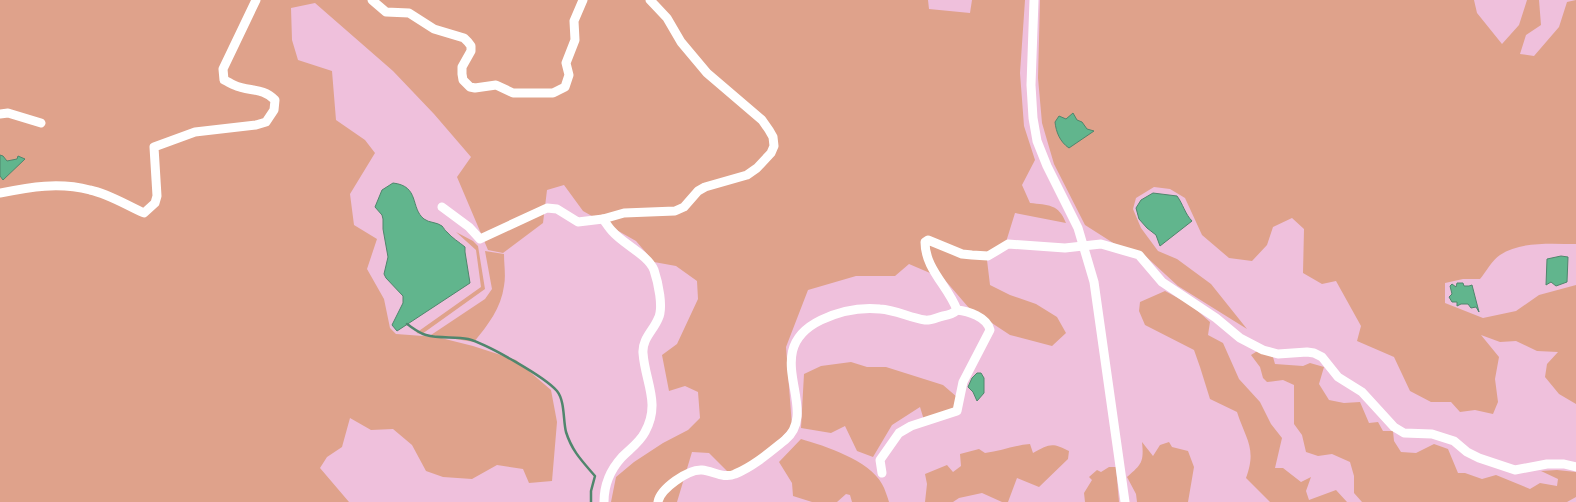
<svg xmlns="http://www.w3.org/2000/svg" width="1576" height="502" viewBox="0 0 1576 502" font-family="Poppins,sans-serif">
<rect width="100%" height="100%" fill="#efc0dc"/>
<g fill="#dfa28b">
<path d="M 0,0 L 928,0 L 929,9 L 970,13 L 972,0 L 1025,0 L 1020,73 L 1024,126 L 1035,160 L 1022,185 L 1030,203 C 1048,205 1059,204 1066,223 L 1015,213 L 1006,242 L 987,260 L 990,285 L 1010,295 L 1036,304 L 1057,317 L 1066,333 L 1052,346 L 1010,335 L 969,308 L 944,279 L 909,264 L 895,276 L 856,276 L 808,290 L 786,347 L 792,426 L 771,449 L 730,474 L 709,453 L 692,452 L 677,502 L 611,502 L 616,477 L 634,462 L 663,443 L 688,430 L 700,418 L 698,392 L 685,386 L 669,391 L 662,355 L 677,344 L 698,299 L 697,281 L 676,266 L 654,262 L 636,241 L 583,211 L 564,185 L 547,190 L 543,223 L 503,253 L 488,250 L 457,177 L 471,157 L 434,114 L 393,71 L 315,3 L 291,8 L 292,40 L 298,60 L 332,71 L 336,120 L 365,140 L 375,153 L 350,194 L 354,225 L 377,239 L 367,269 L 384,299 L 390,328 L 396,334 L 437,337 L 473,346 L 516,360 L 551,390 L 557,422 L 552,481 L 529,483 L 523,469 L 497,465 L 472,479 L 443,477 L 426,471 L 412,445 L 393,429 L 371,430 L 350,418 L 342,447 L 327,457 L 320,468 L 349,502 L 0,502 Z"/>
<path d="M 1040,0 L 1474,0 L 1477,13 L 1502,44 L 1519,25 L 1527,0 L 1539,0 L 1541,25 L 1526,35 L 1520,54 L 1534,56 L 1559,27 L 1567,2 L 1576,0 L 1576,244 C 1551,244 1521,241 1500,255 C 1492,260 1486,272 1480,279 L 1463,279 L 1445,283 L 1445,303 L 1483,318 L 1516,311 L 1539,295 L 1576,285 L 1576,404 L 1559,394 L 1545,377 L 1547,364 L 1558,352 L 1537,351 L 1516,341 L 1500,342 L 1481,335 L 1499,357 L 1495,379 L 1498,402 L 1493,414 L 1475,410 L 1460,412 L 1451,402 L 1431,402 L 1410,391 L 1394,357 L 1357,341 L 1361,326 L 1336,281 L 1322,284 L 1303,273 L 1304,229 L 1292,218 L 1273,227 L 1267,245 L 1252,261 L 1229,258 L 1202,235 L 1185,198 L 1170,189 L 1154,187 L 1136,198 L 1133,209 L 1141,228 L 1158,251 L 1177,259 L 1211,284 L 1247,329 L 1178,286 L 1141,252 L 1118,246 L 1085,225 L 1054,164 L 1042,123 L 1038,78 Z"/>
<path d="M 456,232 L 473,241 L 478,246 L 485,289 L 422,334 L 416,333 L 481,287 L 476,250 Z"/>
<path d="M 485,251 L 504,254 C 504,264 506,276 504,286 C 501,308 488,325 474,342 L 431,335 L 485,299 L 492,289 Z"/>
<path d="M 1165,291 L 1191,305 L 1210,322 L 1208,335 L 1223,343 L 1239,379 L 1260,402 L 1271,424 L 1282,438 L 1275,468 L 1283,468 L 1301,482 L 1311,477 L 1306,491 L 1309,500 L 1336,490 L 1347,502 L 1270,502 L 1246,478 C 1257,448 1246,440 1237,412 L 1210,399 L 1200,367 L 1194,350 L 1145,325 L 1139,311 L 1140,302 Z"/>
<path d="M 1259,350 L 1273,357 L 1275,364 L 1303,366 L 1310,363 L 1324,367 L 1319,384 L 1329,400 L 1344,403 L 1360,402 L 1369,423 L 1378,422 L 1383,431 L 1393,431 L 1394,441 L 1401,452 L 1416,453 L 1434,444 L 1448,449 L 1458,473 L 1465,473 L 1482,479 L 1496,475 L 1530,489 L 1540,483 L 1557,486 L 1558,479 L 1541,471 L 1557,470 L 1576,472 L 1576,497 L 1567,502 L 1362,502 L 1354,493 L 1354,476 L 1350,462 L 1332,454 L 1318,456 L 1306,452 L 1302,435 L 1294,424 L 1294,385 L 1283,380 L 1267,382 L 1263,378 L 1260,367 L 1251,355 Z"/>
<path d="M 851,362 L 867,367 L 886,367 L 943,385 L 957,397 L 953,412 L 924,420 L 920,407 L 892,425 L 873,457 L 857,451 L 845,426 L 831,433 L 801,428 L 804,374 L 821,366 Z"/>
<path d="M 801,439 C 825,446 869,460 882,484 C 885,489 887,496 889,502 L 852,502 L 850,495 L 846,494 L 837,502 L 812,502 L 793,496 L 792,483 L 779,462 Z"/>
<path d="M 1142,442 L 1153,456 L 1160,445 L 1169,442 L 1172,447 L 1188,451 L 1194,467 L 1188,502 L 1137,502 L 1136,494 L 1127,477 C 1142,464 1144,462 1142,442 Z"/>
<path d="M 1030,444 L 1033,453 C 1049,444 1052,442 1069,451 L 1068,459 L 1039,487 L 1017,478 L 1008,502 L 1002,502 L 982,493 L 959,498 L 953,502 L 925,502 L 927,484 L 925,474 L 947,465 L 953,472 L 961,466 L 960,454 L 979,449 L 985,453 C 1001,451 1015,445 1030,444 Z"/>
<path d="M 1109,467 L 1116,467 L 1119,502 L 1085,502 L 1084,493 L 1092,480 L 1089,477 L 1097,470 L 1101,472 Z"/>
</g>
<g fill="#61b58d" stroke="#50866d">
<path d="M 1073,113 L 1077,120 L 1082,122 L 1087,129 L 1094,131 L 1069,148 C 1060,142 1056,132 1055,122 L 1059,116 L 1066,119 Z"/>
<path d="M 0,155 L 3,156 L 7,161 L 17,159 L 18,156 L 25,159 L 3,180 L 0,176 Z"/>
<path d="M 393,183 C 420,186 410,208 424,219 C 429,223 437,222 442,226 C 444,228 445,231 447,232 C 452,238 459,242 465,247 L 465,252 L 470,283 L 397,331 L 392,325 L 403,303 L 403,296 L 386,278 L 384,274 L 388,257 L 383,229 L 383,219 L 382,215 L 375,207 L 382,190 Z"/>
<path d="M 1153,193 L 1177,196 C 1183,204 1185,214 1192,221 L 1160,246 L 1156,235 L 1147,228 L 1139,219 L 1136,208 L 1141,200 Z"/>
<path d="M 1561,256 L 1568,257 L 1567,282 L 1556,286 L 1551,282 L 1546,285 L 1547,259 Z"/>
<path d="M 1457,283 L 1463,283 L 1464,286 L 1469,286 L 1472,285 L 1479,312 L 1476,307 L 1471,308 L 1468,304 L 1461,304 L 1457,306 L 1457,302 L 1452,302 L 1449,297 L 1452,294 L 1450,286 L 1452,284 L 1456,287 Z"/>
<path d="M 977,373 L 981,373 L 984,378 L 984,393 L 977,401 L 973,392 L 968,387 L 972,378 Z"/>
</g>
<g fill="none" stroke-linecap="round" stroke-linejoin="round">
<path stroke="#50866d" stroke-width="2.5" d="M 407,324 C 413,328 419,333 426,335 C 440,339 455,336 468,339 C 487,344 545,377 557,391 C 565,401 563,420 566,432 C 572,451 582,461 595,476 L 591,491 L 591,502"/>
<g stroke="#fff" stroke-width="9">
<path d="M 372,0 L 386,12 L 409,13 L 434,29 L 464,38 L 468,42 L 471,46 L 471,51 L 462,67 L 462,74 L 463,80 L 470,87 L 475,88 L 496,85 L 513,93 L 553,93 L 565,87 L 569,75 L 566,63 L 575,40 L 574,21 L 583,0"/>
<path d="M 1034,0 L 1031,85 L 1033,118 L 1037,141 L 1047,166 L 1078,228 L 1094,282 L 1125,502"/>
<path d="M 0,114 L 8,113 L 41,123"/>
<path d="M 0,193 C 30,187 59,182 90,190 C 109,194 126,205 144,213 L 155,203 L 157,196 L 154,147 L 195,132 L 256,125 L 266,122 L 274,110 L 275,100 C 262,87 249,92 234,85 C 231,84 227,81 224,80 L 223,69 L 256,0"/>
<path d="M 442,207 L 469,227 L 480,239 L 547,208 L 557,209 L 578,222 L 603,219 L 624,213 L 675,211 L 684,207 L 698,191 L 705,187 L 747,175 L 757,168 L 771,153 L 774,146 L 773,137 L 769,130 L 762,120 L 707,73 L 681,42 L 667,18 L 650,0"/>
<path d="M 603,219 C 606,223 609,228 612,231 C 623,244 648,255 654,270 C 658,282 664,308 658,319 C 653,331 642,339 643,353 C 645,382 661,403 645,432 C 640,442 630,449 622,457 C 611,469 604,485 604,502"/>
<path d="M 882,473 L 880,460 L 899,433 L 911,426 L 957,411 L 963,382 L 990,330 C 987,317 968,311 957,310"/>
<path d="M 658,502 C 660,489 688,469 702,470 C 713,471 724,479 735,474 C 754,466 770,452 785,440 C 822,409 757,351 821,320 C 840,311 860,307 880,309 C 896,310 910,318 925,320 C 930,321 938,317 943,316 C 949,315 953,314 957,310 C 948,286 925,269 925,242 L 928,240 L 962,254 L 972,255 L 988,256 L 1008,244 L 1065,248 L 1101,244 L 1139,255 L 1162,282 L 1216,318 L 1240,338 L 1263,350 L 1278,354 L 1307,352 L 1314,353 L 1322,357 L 1338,377 L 1362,392 L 1394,427 L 1404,433 L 1432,434 L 1454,441 L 1467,452 L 1479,458 L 1515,470 L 1547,464 L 1564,464 L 1576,467"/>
</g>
</g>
</svg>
